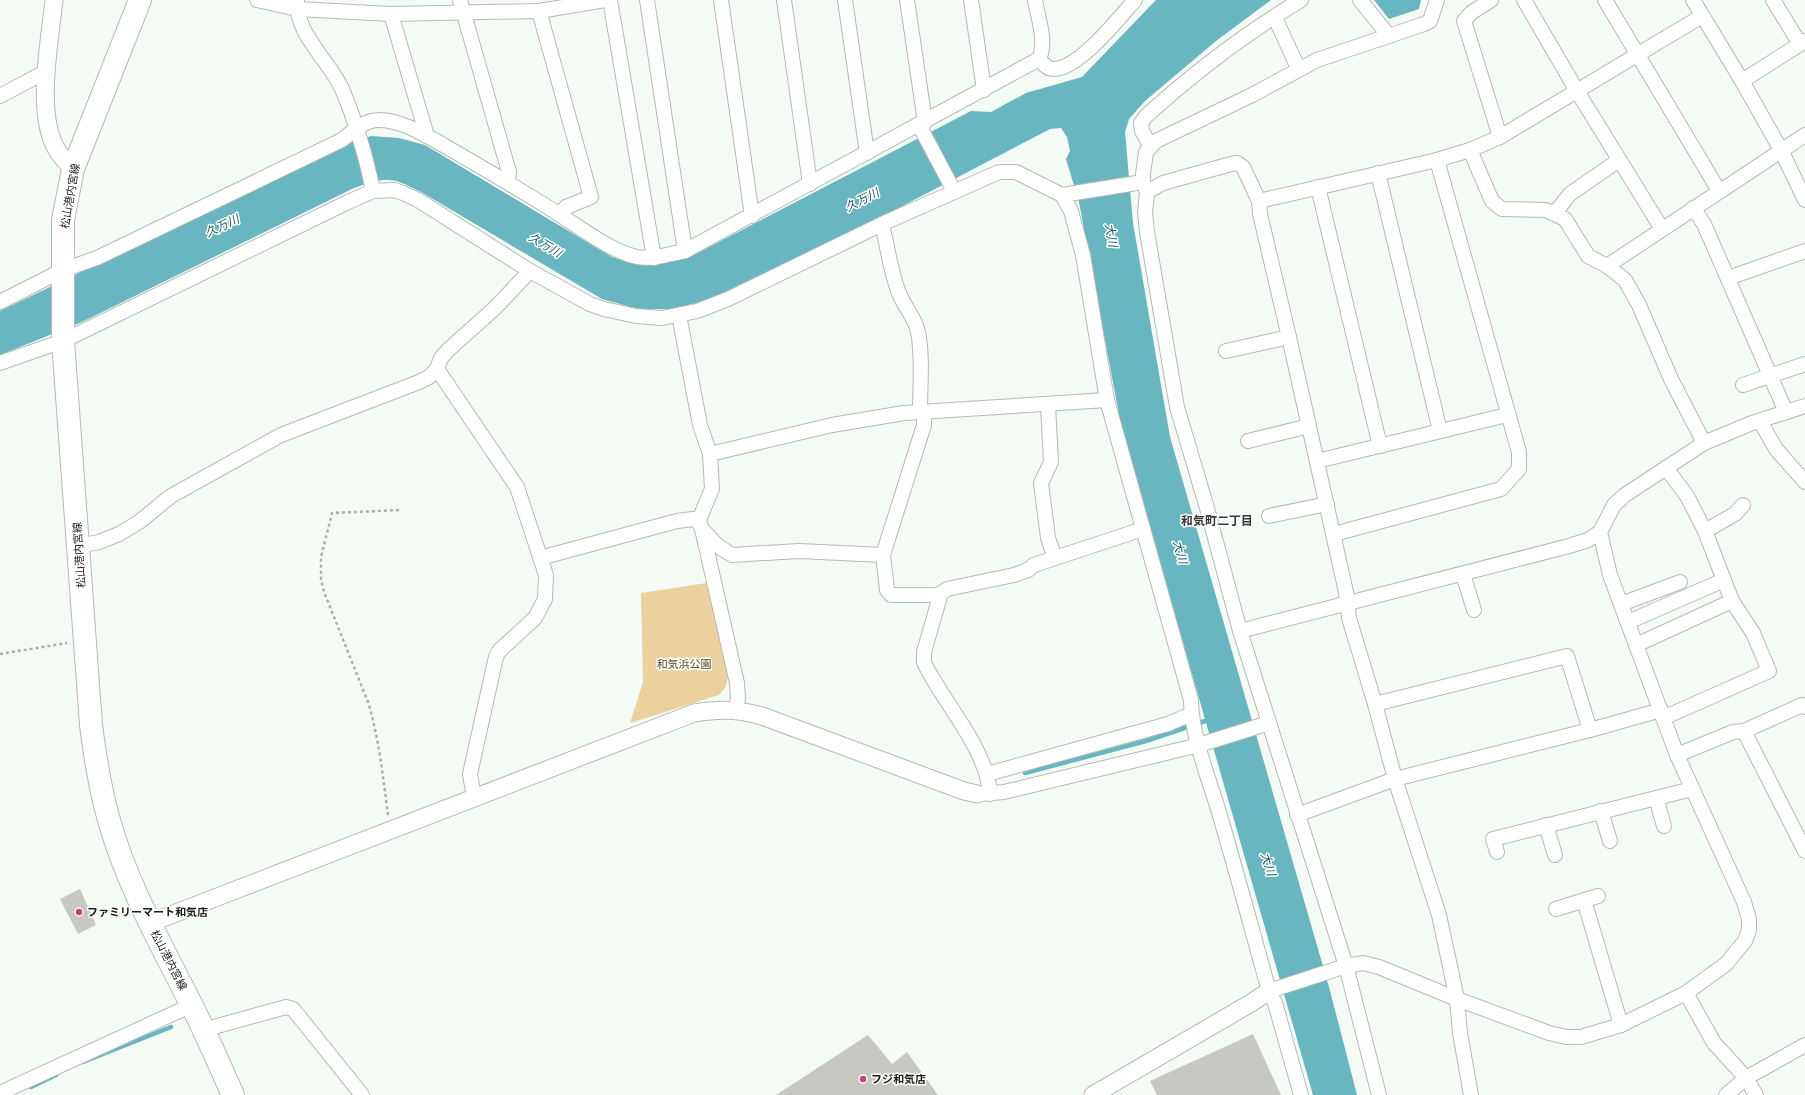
<svg xmlns="http://www.w3.org/2000/svg" width="1805" height="1095" viewBox="0 0 1805 1095" font-family="Ubuntu,'Noto Sans JP',sans-serif">
<rect width="100%" height="100%" fill="#f4faf4"/>
<path fill="#ead19d" d="M 707,583 L 728,678 L 725,688 L 719,695 L 630,723 L 643,682 L 641,593 Z"/>
<g fill="#67b6c0">
<path d="M 1156,0 L 1271,0 L 1216,41 L 1145,101 L 1129,119 L 1125,132 L 1133,223 L 1170,437 L 1329,987 L 1357,1095 L 1313,1095 L 1122,430 L 1079,202 L 1066,159 L 1070,151 L 1067,137 L 1061,128 L 1050,129 L 820,249 L 706,301 L 669,309 L 638,309 L 602,299 L 421,192 C 389,176 388,177 354,188 L 82,322 L 0,355 L 0,311 L 345,145 L 371,136 L 399,138 L 425,145 L 612,257 L 634,264 L 665,263 L 688,258 L 971,111 L 991,112 L 1026,93 L 1082,77 Z"/>
<path d="M 1374,0 L 1421,0 L 1419,9 L 1389,19 Z"/>
</g>
<g fill="none" stroke-linecap="round" stroke-linejoin="round">
<g stroke="#67b6c0" stroke-width="4.5">
<path d="M 1025,773 L 1146,741 L 1211,719"/>
<path d="M 83,1062 L 171,1027"/>
<path d="M 31,1087 L 56,1075"/>
</g>
</g>
<g fill="#c7c8c1">
<path d="M 80,889 L 96,925 L 78,934 L 60,899 Z"/>
<path d="M 1253,1034 L 1281,1095 L 1157,1095 L 1150,1081 Z"/>
<path d="M 868,1035 L 892,1064 L 907,1052 L 938,1095 L 776,1095 Z"/>
</g>
<g fill="none" stroke-linecap="round" stroke-linejoin="round">
<defs>
<g id="minor">
<path d="M 257,0 L 297,9 L 391,14 L 539,11 L 605,0"/>
<path d="M 460,0 L 509,172 L 508,181"/>
<path d="M 610,0 L 654,258"/>
<path d="M 647,0 L 685,251"/>
<path d="M 721,0 L 752,216"/>
<path d="M 784,0 L 810,184"/>
<path d="M 845,0 L 867,153"/>
<path d="M 907,0 L 925,122"/>
<path d="M 971,0 L 984,90"/>
<path d="M 1360,0 L 1389,36"/>
<path d="M 1491,0 L 1471,13 L 1464,21 L 1500,137"/>
<path d="M 1524,0 L 1577,91 L 1662,229"/>
<path d="M 1605,0 L 1719,191"/>
<path d="M 1693,0 L 1742,81 L 1781,150 L 1805,200"/>
<path d="M 1773,0 L 1800,44"/>
<path d="M 297,1 C 296,35 329,60 342,89 C 355,119 367,160 373,191"/>
<path d="M 539,11 L 591,197 L 566,207 L 560,214"/>
<path d="M 391,14 L 427,136"/>
<path d="M 1277,22 L 1298,68"/>
<path d="M 1039,59 C 1043,64 1047,69 1054,69 C 1079,69 1119,18 1135,0"/>
<path d="M 1742,81 L 1805,41"/>
<path d="M 0,96 L 47,71"/>
<path d="M 919,125 L 954,191"/>
<path d="M 1150,145 L 1142,131 L 1141,123 L 1146,116 C 1196,71 1244,34 1301,0"/>
<path d="M 1470,150 L 1500,137 L 1702,16"/>
<path d="M 1378,173 L 1440,431"/>
<path d="M 1318,187 L 1380,446"/>
<path d="M 1147,192 L 1163,183 L 1231,164 L 1237,163 L 1243,167 L 1259,201 L 1437,160 L 1470,150 L 1492,201 L 1502,209 L 1546,210 L 1565,219 L 1588,256 L 1607,266 L 1805,135"/>
<path d="M 1062,195 L 1071,211 L 1083,255 L 1107,400 L 1191,700 C 1191,733 1208,777 1218,809 C 1236,870 1252,930 1269,991 L 1275,1003 L 1301,1095"/>
<path d="M 1259,201 L 1260,214 L 1289,337 L 1346,592 L 1349,618 L 1375,704 L 1395,779 L 1439,915 L 1457,999 L 1460,1033 L 1471,1095"/>
<path d="M 1693,208 L 1704,224 L 1786,412"/>
<path d="M 1554,214 L 1570,194 L 1619,160"/>
<path d="M 882,225 C 888,247 890,271 899,293 C 904,307 915,317 918,332 C 923,357 920,385 920,411"/>
<path d="M 1607,266 L 1625,280 L 1639,305 L 1671,379 L 1704,443"/>
<path d="M 1728,278 L 1805,251"/>
<path d="M 0,302 L 63,270 L 97,258 L 342,140 C 352,132 365,120 378,120 C 400,119 427,136 445,146 C 483,168 521,190 557,213 C 581,228 610,251 637,257 C 652,260 669,254 685,251 L 1039,59 C 1047,42 1038,18 1035,0"/>
<path d="M 679,315 L 700,425 L 710,454 L 712,489 L 701,515 L 699,522 L 702,529 L 737,683 L 738,698 L 736,710"/>
<path d="M 1226,351 L 1289,337"/>
<path d="M 0,363 L 63,341 L 348,202 L 373,191 L 394,190 L 403,193 L 418,200 L 530,271 L 590,304 L 604,309 L 636,316 L 662,318 L 697,311 L 728,299 L 884,223 L 999,172 L 1016,172 L 1062,195 L 1143,182"/>
<path d="M 437,369 L 517,487 L 546,575 L 545,599 L 535,618 L 499,651 L 496,657 L 470,774 L 474,798"/>
<path d="M 1743,385 L 1805,364"/>
<path d="M 1048,405 L 1051,462 L 1041,483 L 1048,538 L 1055,558"/>
<path d="M 924,412 L 924,425 L 883,555 L 887,590 L 891,595 L 934,595 L 939,600 L 924,652 L 924,662 C 928,672 934,680 939,689 C 958,719 988,758 990,794"/>
<path d="M 1760,421 L 1776,449 L 1805,482"/>
<path d="M 1248,441 L 1309,426"/>
<path d="M 710,454 L 832,425 L 904,413 L 1107,400"/>
<path d="M 1317,461 L 1507,415"/>
<path d="M 1269,516 L 1327,504"/>
<path d="M 702,529 L 718,546 L 732,555 L 799,551 L 883,555"/>
<path d="M 1705,531 L 1735,514 L 1743,505"/>
<path d="M 1334,534 L 1501,489 L 1519,469 L 1519,452 L 1437,160"/>
<path d="M 78,546 L 99,542 L 119,534 L 139,522 L 171,496 L 281,435 L 419,382 L 429,377 L 437,369 L 441,358 L 448,350 L 495,308 L 530,271"/>
<path d="M 540,558 L 677,521 L 693,519 L 699,522"/>
<path d="M 1463,574 L 1474,610"/>
<path d="M 936,597 L 947,589 L 1014,575 L 1028,570 L 1034,565 L 1143,529"/>
<path d="M 1621,604 L 1680,582"/>
<path d="M 1628,622 L 1724,580"/>
<path d="M 1240,631 L 1569,546 L 1588,540 L 1600,532"/>
<path d="M 1636,645 L 1732,601 L 1705,531 L 1687,496 L 1666,468"/>
<path d="M 1375,704 L 1567,656 L 1590,730"/>
<path d="M 1663,718 L 1769,671 L 1753,633 L 1732,601"/>
<path d="M 1744,731 L 1805,851"/>
<path d="M 1677,755 L 1733,732 L 1744,731 L 1802,705 L 1805,707"/>
<path d="M 987,774 L 1168,724 L 1191,714"/>
<path d="M 980,794 L 1004,792 L 1199,745 L 1269,723"/>
<path d="M 1656,798 L 1664,826"/>
<path d="M 1601,811 L 1610,841"/>
<path d="M 1297,815 L 1395,779 L 1590,730 L 1661,710"/>
<path d="M 1546,825 L 1555,855"/>
<path d="M 1497,852 L 1493,839 L 1692,789"/>
<path d="M 1584,900 L 1621,1025"/>
<path d="M 1556,909 L 1598,896"/>
<path d="M 1269,991 L 1346,966 L 1363,963 L 1379,967 L 1457,999 L 1549,1033 L 1566,1037 L 1581,1037 L 1621,1025 L 1686,993 L 1726,964 L 1745,941 L 1749,930 L 1749,919 L 1744,902 L 1677,755 L 1610,575 L 1600,532 L 1614,505 L 1625,495 L 1704,443 L 1752,423 L 1805,406"/>
<path d="M 1686,993 L 1714,1043 L 1746,1078 L 1756,1095"/>
<path d="M 203,1030 L 286,1007 L 293,1009 L 362,1095"/>
<path d="M 0,1093 L 192,1005"/>
<path d="M 1379,1095 L 1346,966 L 1240,631 L 1207,508 L 1177,407 L 1147,232 L 1145,213 L 1147,192 L 1143,182 L 1143,174 L 1146,152 L 1156,141 L 1252,95 L 1317,60 L 1424,24 L 1430,21 L 1437,0"/>
<path d="M 1726,1095 L 1746,1078 L 1805,1045"/>
</g>
<g id="tertiary">
<path d="M 54,0 C 50,41 34,118 59,153 C 63,159 68,164 73,169"/>
<path d="M 150,923 L 694,713 C 720,709 737,709 762,716 L 964,791 L 977,794"/>
<path d="M 1093,1095 L 1251,1003 L 1269,991"/>
</g>
<path id="primary" d="M 140,0 L 73,169 L 63,220 L 63,341 L 91,725 C 95,757 100,789 109,820 C 127,885 161,944 191,1004 C 206,1033 219,1064 233,1095"/>
</defs>
<use href="#minor" stroke="#b4bab4" stroke-width="16"/>
<use href="#tertiary" stroke="#b4bab4" stroke-width="19"/>
<use href="#primary" stroke="#b4bab4" stroke-width="24"/>
<g stroke="#abafab" stroke-width="2.5" stroke-dasharray="3 3" stroke-linecap="butt">
<path d="M 0,654 L 67,643"/>
<path d="M 388,815 C 383,777 379,738 368,702 L 324,592 L 321,579 L 321,557 L 332,513 L 401,510"/>
</g>
<use href="#minor" stroke="#fff" stroke-width="14"/>
<use href="#tertiary" stroke="#fff" stroke-width="17"/>
<use href="#primary" stroke="#fff" stroke-width="22"/>
</g>
<g fill="#c64080" stroke="#fff" stroke-width="1.5">
<circle cx="79" cy="912" r="4"/>
<circle cx="863" cy="1079" r="4"/>
</g>
<g text-anchor="middle" stroke-width="3" stroke-linejoin="round" paint-order="stroke">
<g font-size="11" fill="#1a1c1a" stroke="#fff">
<text transform="translate(70 196) rotate(-80)" y="4">松山港内宮線</text>
<text transform="translate(79 555) rotate(-94)" y="4">松山港内宮線</text>
<text transform="translate(169 960) rotate(63)" y="4">松山港内宮線</text>
</g>
<g font-size="11" fill="#584519" stroke="#fff">
<text x="684" y="668">和気浜公園</text>
</g>
<g font-size="11" font-weight="bold" fill="#1a1c1a" stroke="#fff" text-anchor="start">
<text x="87" y="916">ファミリーマート和気店</text>
<text x="871" y="1083">フジ和気店</text>
</g>
<g font-size="12" font-style="italic" fill="#155961" stroke="#fff">
<text transform="translate(862 200) rotate(-27)" y="4">久万川</text>
<text transform="translate(222 226) rotate(-25)" y="4">久万川</text>
<text transform="translate(1111 235) rotate(80)" y="4">大川</text>
<text transform="translate(545 245) rotate(31)" y="4">久万川</text>
<text transform="translate(1180 552) rotate(75)" y="4">大川</text>
<text transform="translate(1268 864) rotate(73)" y="4">大川</text>
</g>
<g font-size="12" font-weight="bold" fill="#353a35" stroke="#fff">
<text x="1217" y="525">和気町二丁目</text>
</g>
</g>
</svg>
